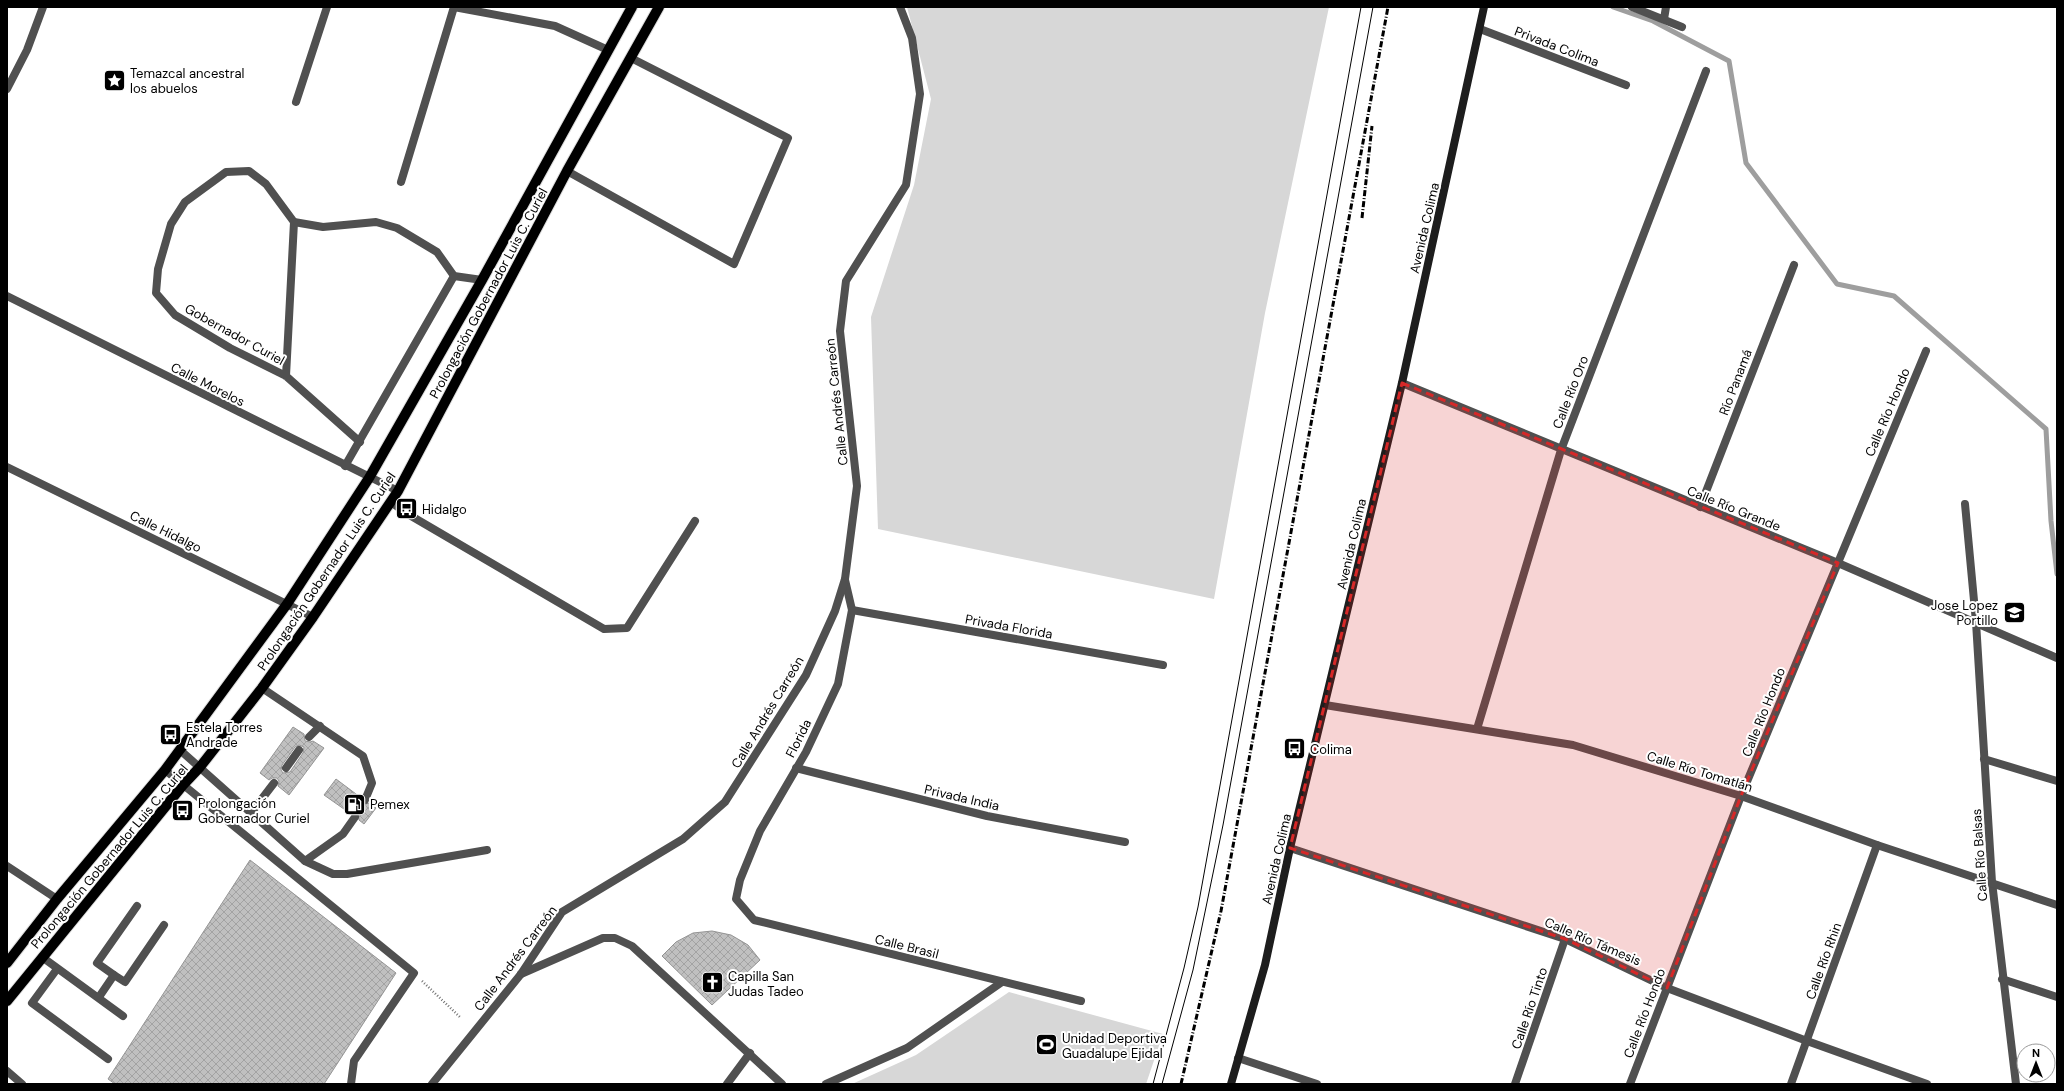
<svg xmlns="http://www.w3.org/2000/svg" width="2064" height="1091" viewBox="0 0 2064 1091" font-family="'DM Sans',sans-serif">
<defs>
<pattern id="building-cross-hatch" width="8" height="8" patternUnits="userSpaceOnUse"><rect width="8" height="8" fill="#c0c0c0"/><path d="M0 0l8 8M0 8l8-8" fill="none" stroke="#a3a3a3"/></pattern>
</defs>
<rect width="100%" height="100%" fill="#fff"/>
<g fill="#d7d7d7">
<path d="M 907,7 L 1329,7 L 1265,313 L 1214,599 L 878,529 L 871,317 L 914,185 L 931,99 Z"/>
<path d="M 1009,992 L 1163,1034 L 1146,1084 L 852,1084 L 916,1055 Z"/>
</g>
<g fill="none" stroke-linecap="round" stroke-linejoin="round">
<path stroke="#9e9e9e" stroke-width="5" d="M 1613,7 L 1653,21 L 1729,61 L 1746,163 L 1837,284 L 1894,296 L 2046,429 L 2051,521 L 2057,574"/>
</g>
<g fill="url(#building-cross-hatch)" stroke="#949494" fill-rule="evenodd">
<path d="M 293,727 L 304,734 L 305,741 L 310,742 L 313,741 L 324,748 L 289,795 L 278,786 L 279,781 L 277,778 L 272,778 L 269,780 L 260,773 ZM 299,745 L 304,747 L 303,753 L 290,772 L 283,773 L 281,770 L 282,765 L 295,747 Z"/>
<path d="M 336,779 L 360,797 L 360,801 L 363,805 L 369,803 L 376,808 L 364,824 L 359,820 L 358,813 L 355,812 L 351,814 L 324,795 Z"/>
<path d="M 250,860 L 396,973 L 324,1084 L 115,1084 L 108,1079 Z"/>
<path d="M 712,931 L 731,935 L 748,945 L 760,960 L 712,1005 L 662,956 L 676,942 L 693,933 Z"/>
</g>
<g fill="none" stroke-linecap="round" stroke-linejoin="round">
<defs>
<g id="primary">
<path d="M 7,963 L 57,899 L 165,770 L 287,604 L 369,478 L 482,280 L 632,7"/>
<path d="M 7,1001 L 183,785 L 200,767 L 262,688 L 313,617 L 398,491 L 567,171 L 659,7"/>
</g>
</defs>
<use href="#primary" stroke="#dbdbdb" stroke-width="12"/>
<path stroke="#727272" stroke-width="2.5" stroke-dasharray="1 2" stroke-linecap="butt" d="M 422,981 L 461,1018"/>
<g stroke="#505050" stroke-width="8">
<path d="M 567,171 L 734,264 L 788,138 L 631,58"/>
<path d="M 294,222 L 323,227 L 376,222 L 397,228 L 437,252 L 454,276 L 482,280"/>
<path d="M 286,376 L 294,222 L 266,184 L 249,171 L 226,172 L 185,202 L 171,224 L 158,269 L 156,293 L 175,315 L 230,348 L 286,376 L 360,442"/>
<path d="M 345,466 L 454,276"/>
<path d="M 391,502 L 406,513 L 604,629 L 627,628 L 695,521"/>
<path d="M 262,688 L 363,756 L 372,783 L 365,800"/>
<path d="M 309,737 L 320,726"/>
<path d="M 180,750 L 305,861 L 343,834 L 355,817"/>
<path d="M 286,768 L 299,750"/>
<path d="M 251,813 L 274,783"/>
<path d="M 305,861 L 333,874 L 347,874 L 487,850"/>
<path d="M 7,866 L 57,899"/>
<path d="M 42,957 L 123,1016"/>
<path d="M 57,969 L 32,1003 L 108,1059"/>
<path d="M 114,975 L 125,982 L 164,925"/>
<path d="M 99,997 L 114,975 L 97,963 L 137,906"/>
</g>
<g stroke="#505050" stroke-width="8">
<path d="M 454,7 L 555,26 L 608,50"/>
<path d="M 1632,7 L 1682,27"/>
<path d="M 1664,19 L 1666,7"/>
<path d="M 1480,29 L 1626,85"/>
<path d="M 7,89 L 27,50 L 43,7"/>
<path d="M 296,102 L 327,7"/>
<path d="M 401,182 L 454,7"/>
<path d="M 7,296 L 398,491"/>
<path d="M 1402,383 L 1838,563 L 2057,658"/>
<path d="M 7,467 L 313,617"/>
<path d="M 1965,504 L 1976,622 L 1992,882 L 2016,1084"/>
<path d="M 1700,507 L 1794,265"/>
<path d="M 845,580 L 852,610 L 838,684 L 806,752 L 760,831 L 740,880 L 736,899 L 754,920 L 1081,1001"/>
<path d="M 852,610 L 1163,665"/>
<path d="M 1325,705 L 1573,745 L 1741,796 L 1877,845 L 2057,905"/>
<path d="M 1477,729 L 1561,450 L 1706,71"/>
<path d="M 1984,759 L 2057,781"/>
<path d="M 796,768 L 987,816 L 1125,842"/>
<path d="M 165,770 L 414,973 L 354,1061 L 351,1084"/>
<path d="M 1290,848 L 1565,939 L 1667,988 L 1807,1041 L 1927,1084"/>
<path d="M 521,974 L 603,938 L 615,938 L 632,946 L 782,1084"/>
<path d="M 2002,979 L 2057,997"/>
<path d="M 1238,1058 L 1317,1084"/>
<path d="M 7,1071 L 22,1084"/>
<path d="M 432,1084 L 521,974 L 562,912 L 683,839 L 725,802 L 806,675 L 835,611 L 845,579 L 857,486 L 840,331 L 846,281 L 906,185 L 920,94 L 912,38 L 900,7"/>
<path d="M 727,1084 L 750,1053"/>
<path d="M 826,1084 L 907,1048 L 1002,982"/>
<path d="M 1515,1084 L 1565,939"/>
<path d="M 1630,1084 L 1741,796 L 1926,351"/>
<path d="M 1791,1084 L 1877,845"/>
</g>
<path stroke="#1d1d1d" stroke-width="8" d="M 1231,1084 L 1265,965 L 1290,848 L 1402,383 L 1484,7"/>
<use href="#primary" stroke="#000" stroke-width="10"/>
<g stroke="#000" stroke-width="1">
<path d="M 1153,1084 L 1184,968 L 1198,907 L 1361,7"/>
<path d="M 1162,1084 L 1193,970 L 1223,825 L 1373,7"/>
</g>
<g stroke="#000" stroke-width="3" stroke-dasharray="6 2 1 2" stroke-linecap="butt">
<path d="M 1362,218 L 1372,126"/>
<path d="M 1181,1084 L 1221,911 L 1388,7"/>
</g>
</g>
<path fill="#d62828" fill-opacity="0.2" stroke="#d62828" stroke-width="3" stroke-dasharray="8 5" stroke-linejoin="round" d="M 1402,383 L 1838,563 L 1741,796 L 1667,988 L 1565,939 L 1290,848 Z"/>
<defs>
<symbol id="sight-square" viewBox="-11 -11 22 22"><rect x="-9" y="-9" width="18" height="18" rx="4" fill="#000" stroke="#fff"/><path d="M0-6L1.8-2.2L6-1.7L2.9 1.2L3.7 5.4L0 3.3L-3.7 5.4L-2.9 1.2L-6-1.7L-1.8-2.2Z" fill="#fff"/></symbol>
<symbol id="bus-square" viewBox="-11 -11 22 22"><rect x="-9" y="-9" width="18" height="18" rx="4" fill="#000" stroke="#fff"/><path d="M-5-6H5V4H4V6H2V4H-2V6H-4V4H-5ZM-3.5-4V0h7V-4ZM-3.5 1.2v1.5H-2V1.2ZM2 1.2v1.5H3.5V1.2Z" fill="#fff"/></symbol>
<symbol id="school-square" viewBox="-11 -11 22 22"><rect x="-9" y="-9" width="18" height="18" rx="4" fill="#000" stroke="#fff"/><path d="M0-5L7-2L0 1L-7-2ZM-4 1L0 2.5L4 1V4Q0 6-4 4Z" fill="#fff"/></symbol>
<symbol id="fuel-square" viewBox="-11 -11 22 22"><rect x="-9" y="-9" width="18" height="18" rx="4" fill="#000" stroke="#fff"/><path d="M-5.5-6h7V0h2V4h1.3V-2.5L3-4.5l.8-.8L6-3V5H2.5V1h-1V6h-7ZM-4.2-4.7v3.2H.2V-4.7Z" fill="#fff"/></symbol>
<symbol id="church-square" viewBox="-11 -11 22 22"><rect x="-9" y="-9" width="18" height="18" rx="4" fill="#000" stroke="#fff"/><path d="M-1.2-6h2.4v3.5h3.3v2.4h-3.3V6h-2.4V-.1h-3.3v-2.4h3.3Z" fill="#fff"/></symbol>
<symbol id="stadium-square" viewBox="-11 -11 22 22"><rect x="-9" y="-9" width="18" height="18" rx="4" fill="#000" stroke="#fff"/><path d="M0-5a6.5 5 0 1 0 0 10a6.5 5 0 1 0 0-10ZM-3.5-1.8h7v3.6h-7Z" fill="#fff"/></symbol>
</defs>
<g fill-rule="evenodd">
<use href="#sight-square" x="102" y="68" width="25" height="25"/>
<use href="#bus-square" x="394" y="496" width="25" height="25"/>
<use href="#school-square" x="2002" y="600" width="25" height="25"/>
<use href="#bus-square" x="158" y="722" width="25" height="25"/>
<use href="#bus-square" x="1282" y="736" width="25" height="25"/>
<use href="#fuel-square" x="342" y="792" width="25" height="25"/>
<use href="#bus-square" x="170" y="798" width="25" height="25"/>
<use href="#church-square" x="700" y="970" width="25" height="25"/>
<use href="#stadium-square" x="1034" y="1032" width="25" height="25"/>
</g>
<g text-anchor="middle" stroke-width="4" stroke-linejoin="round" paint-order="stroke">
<g font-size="13" fill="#000" stroke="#fff">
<text transform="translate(1557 46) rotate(21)" y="5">Privada Colima</text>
<text transform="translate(1424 228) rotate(-77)" y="5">Avenida Colima</text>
<text transform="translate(488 293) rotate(-62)" y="5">Prolongación Gobernador Luis C. Curiel</text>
<text transform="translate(235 334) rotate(29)" y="5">Gobernador Curiel</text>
<text transform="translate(1735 382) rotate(-69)" y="5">Río Panamá</text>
<text transform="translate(208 384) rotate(27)" y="5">Calle Morelos</text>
<text transform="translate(1570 392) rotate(-69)" y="5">Calle Río Oro</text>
<text transform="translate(836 402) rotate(-96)" y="5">Calle Andrés Carreón</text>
<text transform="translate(1887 412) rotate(-67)" y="5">Calle Río Hondo</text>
<text transform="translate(1734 508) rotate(22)" y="5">Calle Río Grande</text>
<text transform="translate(166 531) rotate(26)" y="5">Calle Hidalgo</text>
<text transform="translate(1351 544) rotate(-77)" y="5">Avenida Colima</text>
<text transform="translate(326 571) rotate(-56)" y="5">Prolongación Gobernador Luis C. Curiel</text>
<text transform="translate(1009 626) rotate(10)" y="5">Privada Florida</text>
<text transform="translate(767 712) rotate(-59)" y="5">Calle Andrés Carreón</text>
<text transform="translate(1763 712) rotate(-68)" y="5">Calle Río Hondo</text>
<text transform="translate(798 738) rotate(-63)" y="5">Florida</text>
<text transform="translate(1700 771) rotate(17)" y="5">Calle Río Tomatlán</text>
<text transform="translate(962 797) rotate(13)" y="5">Privada India</text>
<text transform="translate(1979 855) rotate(-94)" y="5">Calle Río Balsas</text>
<text transform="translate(109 856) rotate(-50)" y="5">Prolongación Gobernador Luis C. Curiel</text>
<text transform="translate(1276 859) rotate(-77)" y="5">Avenida Colima</text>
<text transform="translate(1593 941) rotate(23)" y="5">Calle Río Támesis</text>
<text transform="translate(907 946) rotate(14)" y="5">Calle Brasil</text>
<text transform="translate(515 958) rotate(-53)" y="5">Calle Andrés Carreón</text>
<text transform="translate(1823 961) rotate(-70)" y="5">Calle Río Rhin</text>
<text transform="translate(1529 1008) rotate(-71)" y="5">Calle Río Tinto</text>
<text transform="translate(1644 1013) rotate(-69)" y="5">Calle Río Hondo</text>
</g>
<g font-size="13" fill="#000" stroke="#fff" text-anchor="start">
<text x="130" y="78">Temazcal ancestral<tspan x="130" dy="15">los abuelos</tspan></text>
<text x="422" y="514">Hidalgo</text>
<text x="1998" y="610" text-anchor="end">Jose Lopez<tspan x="1998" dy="15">Portillo</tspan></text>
<text x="186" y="732">Estela Torres<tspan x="186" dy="15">Andrade</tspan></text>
<text x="1310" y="754">Colima</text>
<text x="198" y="808">Prolongación<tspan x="198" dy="15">Gobernador Curiel</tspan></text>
<text x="370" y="809">Pemex</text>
<text x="728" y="981">Capilla San<tspan x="728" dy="15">Judas Tadeo</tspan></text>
<text x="1062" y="1043">Unidad Deportiva<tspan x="1062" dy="15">Guadalupe Ejidal</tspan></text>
</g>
</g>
<rect width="2064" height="1091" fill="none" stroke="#000000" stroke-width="16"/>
<g transform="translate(2036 1063)"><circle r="19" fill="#ffffff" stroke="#999999"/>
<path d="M0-3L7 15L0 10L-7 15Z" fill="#000000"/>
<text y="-6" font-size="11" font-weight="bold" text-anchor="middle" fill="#000000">N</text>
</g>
</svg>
